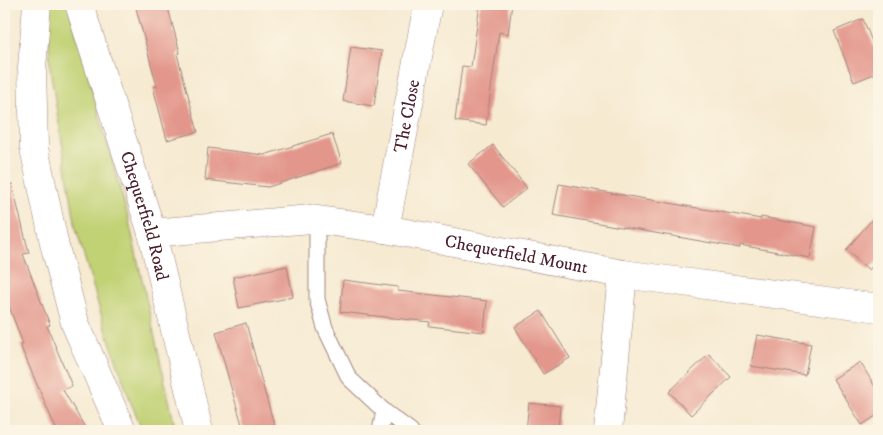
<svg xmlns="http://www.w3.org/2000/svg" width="883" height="435" viewBox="0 0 883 435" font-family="'IM FELL DW Pica',serif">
<rect width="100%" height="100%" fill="#fcf5e5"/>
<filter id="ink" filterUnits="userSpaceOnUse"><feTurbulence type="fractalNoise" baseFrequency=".02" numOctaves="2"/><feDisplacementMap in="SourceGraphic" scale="10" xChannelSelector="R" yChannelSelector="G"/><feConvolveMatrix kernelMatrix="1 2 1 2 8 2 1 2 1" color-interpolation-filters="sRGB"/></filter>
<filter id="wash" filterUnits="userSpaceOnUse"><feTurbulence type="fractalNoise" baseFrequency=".0096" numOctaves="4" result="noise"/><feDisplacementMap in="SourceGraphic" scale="20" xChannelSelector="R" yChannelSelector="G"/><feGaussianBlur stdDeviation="1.12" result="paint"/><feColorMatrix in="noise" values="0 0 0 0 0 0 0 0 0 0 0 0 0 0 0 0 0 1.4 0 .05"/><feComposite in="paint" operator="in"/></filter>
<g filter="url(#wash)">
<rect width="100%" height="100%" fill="#f6ead1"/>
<path fill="#c1d274" stroke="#867850" d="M 48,4 L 68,4 L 128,217 L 176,431 L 143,431 L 131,403 L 102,318 L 76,228 L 50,69 Z"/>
<g id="blocks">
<g fill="#e3978c">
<path d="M 153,4 L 167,4 L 180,53 L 177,54 L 198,132 L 167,140 L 153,87 L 157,86 L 136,8 Z"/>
<path d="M 480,4 L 512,4 L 508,34 L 499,32 L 486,125 L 455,121 L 462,66 L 471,67 Z"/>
<path d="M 863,19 L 879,59 L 879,72 L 854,82 L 834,31 Z"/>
<path d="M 351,47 L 382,51 L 374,106 L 343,101 Z"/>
<path d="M 332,134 L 342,163 L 268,187 L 205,180 L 208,148 L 264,155 Z"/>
<path d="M 493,145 L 527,188 L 503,207 L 468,164 Z"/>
<path d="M 12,184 L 29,253 L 23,254 L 50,325 L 47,326 L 72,386 L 63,390 L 87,431 L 57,431 L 20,345 L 23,344 L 4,293 L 4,185 Z"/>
<path d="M 559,184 L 761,219 L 761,217 L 816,227 L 810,258 L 740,245 L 740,248 L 553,215 Z"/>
<path d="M 879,211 L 879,259 L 869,270 L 846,250 Z"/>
<path d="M 287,266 L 293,297 L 239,308 L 233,277 Z"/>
<path d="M 343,280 L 398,287 L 398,291 L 487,301 L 484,332 L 429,326 L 430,322 L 340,312 Z"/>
<path d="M 541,311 L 570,358 L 543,374 L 515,327 Z"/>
<path d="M 246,323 L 266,397 L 276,431 L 244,431 L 230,384 L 216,332 Z"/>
<path d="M 757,335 L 811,344 L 805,375 L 751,366 Z"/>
<path d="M 709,354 L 731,377 L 691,415 L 669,392 Z"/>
<path d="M 860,362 L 879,393 L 879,414 L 862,425 L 833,379 Z"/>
<path d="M 529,403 L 560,406 L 558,431 L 526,431 Z"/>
</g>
</g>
</g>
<g filter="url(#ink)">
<use href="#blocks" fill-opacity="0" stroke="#a0847e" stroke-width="1"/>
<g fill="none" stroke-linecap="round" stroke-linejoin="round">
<defs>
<g id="lane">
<path d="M 317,220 L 317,299 L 325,328 L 349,378 L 384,411 L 411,431"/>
<path d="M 380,431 L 384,411"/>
</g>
<g id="street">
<path d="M 37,4 L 32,68 L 34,148 L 55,247 L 75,323 L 122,431"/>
<path id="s1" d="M 79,4 L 152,233 L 199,431"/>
<path id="s2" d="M 385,229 L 428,4"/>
<path id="s3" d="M 152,233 L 311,219 L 385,229 L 623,274 L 879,308"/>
<path d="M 608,431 L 623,274"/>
</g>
</defs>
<use href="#lane" stroke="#a0847e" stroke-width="17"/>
<use href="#street" stroke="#a0847e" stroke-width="29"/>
<use href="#lane" stroke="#fff" stroke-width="15"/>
<use href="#street" stroke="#fff" stroke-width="28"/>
</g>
</g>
<g text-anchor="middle" stroke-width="4.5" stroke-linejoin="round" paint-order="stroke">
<g font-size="18" fill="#4a1f2b" stroke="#fcf5e5">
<text dy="6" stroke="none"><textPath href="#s2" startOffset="115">The Close</textPath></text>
<text dy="6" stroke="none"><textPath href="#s1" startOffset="222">Chequerfield Road</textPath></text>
<text dy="6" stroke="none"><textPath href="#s3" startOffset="368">Chequerfield Mount</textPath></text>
</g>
</g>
<rect width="883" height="435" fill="none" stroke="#fcf5e5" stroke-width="20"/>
</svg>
